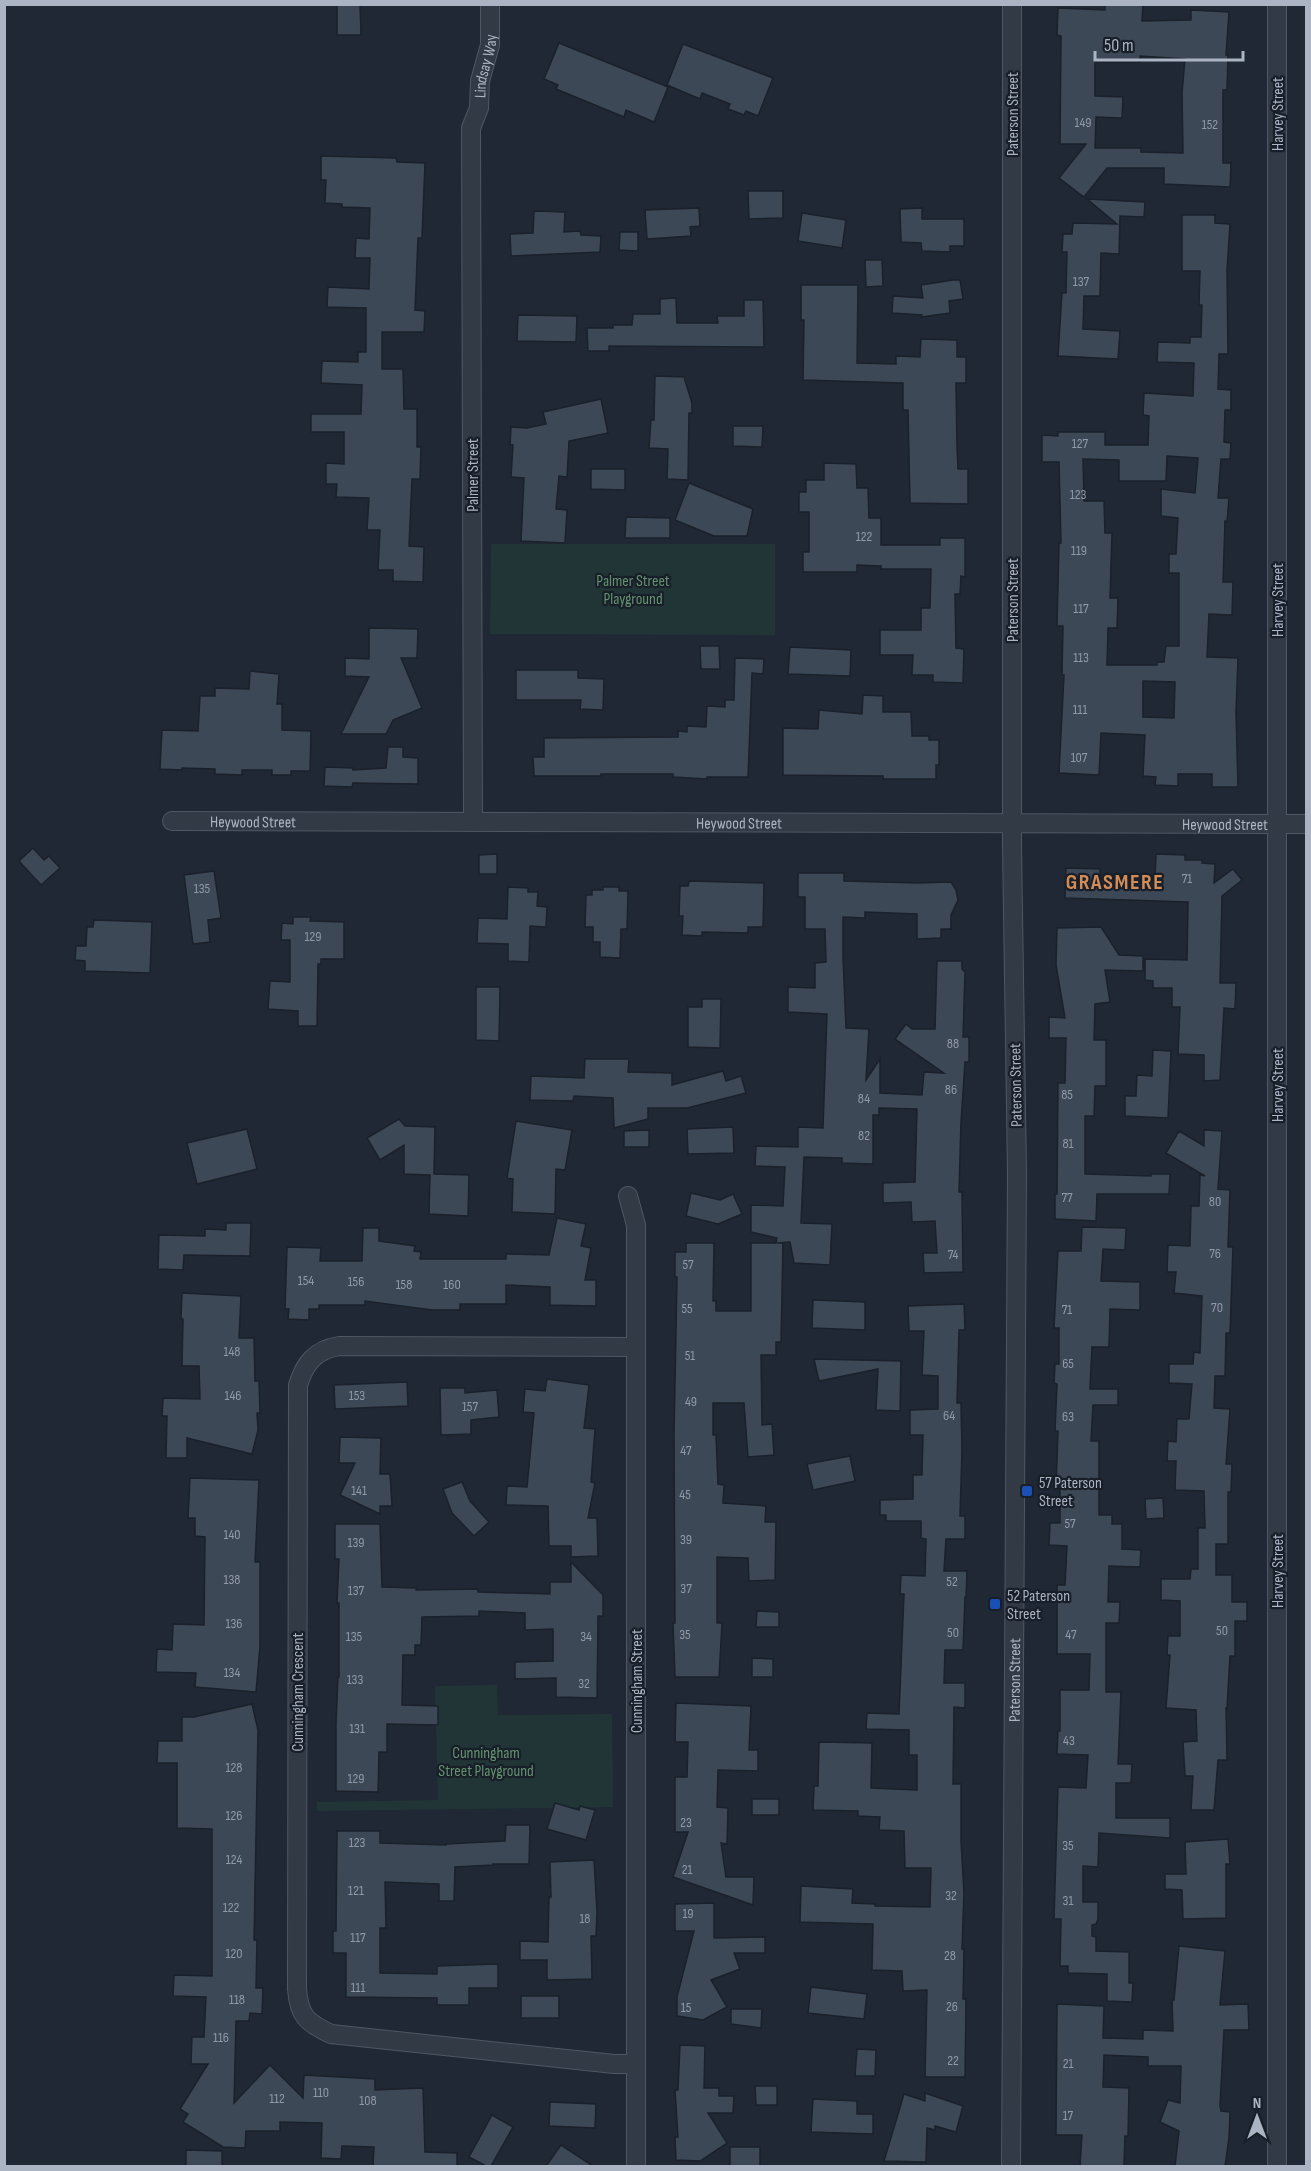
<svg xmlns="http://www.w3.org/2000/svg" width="1311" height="2171" viewBox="0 0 1311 2171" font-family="'Sofia Sans Condensed',sans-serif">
<rect width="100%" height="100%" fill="#1f2834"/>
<g fill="#213537">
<path d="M 491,544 L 775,544 L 775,635 L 490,634 Z"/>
<path d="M 497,1685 L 498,1715 L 612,1714 L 613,1807 L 317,1811 L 317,1802 L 438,1800 L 435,1686 Z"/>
</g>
<g fill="#3d4857" stroke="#1a212b" stroke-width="1.5" fill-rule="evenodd">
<path d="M 337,4 L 360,4 L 361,35 L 337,35 Z"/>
<path d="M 1105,4 L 1143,4 L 1142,21 L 1191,20 L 1191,10 L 1229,12 L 1226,55 L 1228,55 L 1227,90 L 1223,90 L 1223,163 L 1231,163 L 1230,187 L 1164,184 L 1164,168 L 1107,168 L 1084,197 L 1059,178 L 1086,144 L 1060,144 L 1061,36 L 1057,35 L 1058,8 L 1105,10 ZM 1140,56 L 1185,59 L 1182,93 L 1183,153 L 1141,152 L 1141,148 L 1095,148 L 1096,117 L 1122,118 L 1123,97 L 1095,96 L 1095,62 L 1140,62 Z"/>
<path d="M 559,43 L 668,87 L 654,122 L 626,110 L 624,117 L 556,89 L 558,85 L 544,79 Z"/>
<path d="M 683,44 L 773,78 L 758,116 L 746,111 L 744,115 L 728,109 L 730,104 L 702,93 L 700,99 L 667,85 Z"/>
<path d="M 321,156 L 396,158 L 397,162 L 425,163 L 422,238 L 418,238 L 415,310 L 425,311 L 424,332 L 382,332 L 382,369 L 403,369 L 404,409 L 417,409 L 417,447 L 421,447 L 420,479 L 412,479 L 409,546 L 424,547 L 423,582 L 393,581 L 393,570 L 378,570 L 380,530 L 367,530 L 369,498 L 336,497 L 337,484 L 326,484 L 326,463 L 344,464 L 344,432 L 311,432 L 311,414 L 361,414 L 362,385 L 321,383 L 322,361 L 358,362 L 358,352 L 366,352 L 366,308 L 327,307 L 328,287 L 369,289 L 370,258 L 355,258 L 356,238 L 369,239 L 370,208 L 342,207 L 342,204 L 325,203 L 326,180 L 321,180 Z"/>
<path d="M 748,191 L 783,191 L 783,218 L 749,219 Z"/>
<path d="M 1087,199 L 1145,202 L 1144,217 L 1120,216 L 1119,254 L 1101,253 L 1100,296 L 1084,296 L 1083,329 L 1120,331 L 1118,359 L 1058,356 L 1062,293 L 1066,293 L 1067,252 L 1062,252 L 1063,234 L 1072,234 L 1073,223 L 1117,224 Z"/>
<path d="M 699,208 L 700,226 L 690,227 L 691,236 L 647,239 L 645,210 Z"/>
<path d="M 922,208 L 922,219 L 964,219 L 964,246 L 950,246 L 950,252 L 922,251 L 921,243 L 901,242 L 900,209 Z"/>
<path d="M 534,211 L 565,212 L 564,232 L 580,231 L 581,235 L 601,236 L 600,252 L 511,256 L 510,234 L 533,233 Z"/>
<path d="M 802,213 L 846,220 L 842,248 L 798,241 Z"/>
<path d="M 1182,215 L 1215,215 L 1215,223 L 1230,224 L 1227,271 L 1228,354 L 1219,354 L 1218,389 L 1231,390 L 1231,410 L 1225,410 L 1224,442 L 1231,443 L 1230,459 L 1221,459 L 1218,498 L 1229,498 L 1227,522 L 1225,521 L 1223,582 L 1233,582 L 1232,615 L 1209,614 L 1207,657 L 1238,658 L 1236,712 L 1238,787 L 1212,787 L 1212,774 L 1178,774 L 1178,786 L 1155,785 L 1156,777 L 1143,776 L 1145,735 L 1101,733 L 1099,775 L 1059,773 L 1064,675 L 1062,675 L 1063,626 L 1057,626 L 1059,543 L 1061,543 L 1059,462 L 1042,462 L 1042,435 L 1058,436 L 1058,432 L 1105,432 L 1105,445 L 1148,445 L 1149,416 L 1143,415 L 1144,393 L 1193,396 L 1194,363 L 1157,362 L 1158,342 L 1190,343 L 1190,337 L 1201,337 L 1202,305 L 1199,305 L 1200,271 L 1182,271 ZM 1167,456 L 1198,458 L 1195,493 L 1161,489 L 1161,516 L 1178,518 L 1176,554 L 1169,554 L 1169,573 L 1179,573 L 1179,646 L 1166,646 L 1164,662 L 1157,662 L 1157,665 L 1107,665 L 1108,628 L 1117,628 L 1118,598 L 1110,598 L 1112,533 L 1105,533 L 1104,501 L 1084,501 L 1083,459 L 1119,460 L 1119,481 L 1166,481 ZM 1143,681 L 1175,682 L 1174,718 L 1143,717 Z"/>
<path d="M 620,232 L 638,232 L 638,251 L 619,250 Z"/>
<path d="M 865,260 L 882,260 L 883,286 L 866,287 Z"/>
<path d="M 953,280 L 960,280 L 963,299 L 949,301 L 950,313 L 921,317 L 922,315 L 892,313 L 893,296 L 923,298 L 921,285 Z"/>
<path d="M 801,285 L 858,285 L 857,363 L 896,364 L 896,356 L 920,357 L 921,339 L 957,340 L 957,357 L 966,357 L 966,383 L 956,383 L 957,446 L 958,469 L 968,469 L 968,504 L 910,503 L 908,410 L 903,410 L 903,383 L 803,380 L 804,320 L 801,320 Z"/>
<path d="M 676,298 L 677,323 L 718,323 L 717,316 L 744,316 L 744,300 L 763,300 L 764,347 L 609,346 L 609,351 L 588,351 L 587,328 L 613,328 L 613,325 L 632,325 L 633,314 L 660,314 L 660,299 Z"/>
<path d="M 518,315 L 577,316 L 576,342 L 517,341 Z"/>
<path d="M 655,376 L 684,377 L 692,403 L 692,413 L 689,413 L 688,480 L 667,479 L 668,449 L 649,448 L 651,420 L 654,420 Z"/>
<path d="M 601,399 L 608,433 L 569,441 L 567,477 L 559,476 L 556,509 L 567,510 L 565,543 L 521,541 L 524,478 L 511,477 L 513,445 L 510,445 L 511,427 L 527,428 L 546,424 L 543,412 Z"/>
<path d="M 733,426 L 763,426 L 762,447 L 733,446 Z"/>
<path d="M 824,463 L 856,464 L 857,488 L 868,488 L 869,518 L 881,518 L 881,545 L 940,545 L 940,538 L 965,538 L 965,577 L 961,576 L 960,594 L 955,594 L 956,648 L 964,649 L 963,683 L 933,682 L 933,675 L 912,675 L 913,655 L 880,655 L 880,630 L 921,630 L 921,608 L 930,608 L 931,569 L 881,569 L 881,566 L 857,565 L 857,572 L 803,572 L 803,552 L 809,552 L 809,512 L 799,512 L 799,492 L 806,492 L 806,480 L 824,480 Z"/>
<path d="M 591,469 L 625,469 L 625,490 L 591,489 Z"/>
<path d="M 689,483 L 753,509 L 747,536 L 714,536 L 675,520 Z"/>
<path d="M 626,517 L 670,518 L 670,538 L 625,538 Z"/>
<path d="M 369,628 L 418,629 L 417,658 L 401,658 L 422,708 L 393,720 L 386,734 L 341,734 L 369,677 L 345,676 L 345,658 L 369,659 Z"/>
<path d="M 700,646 L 719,646 L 720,669 L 701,669 Z"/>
<path d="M 790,647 L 851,650 L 850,676 L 788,674 Z"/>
<path d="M 735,658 L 764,659 L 763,674 L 752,673 L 748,777 L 707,777 L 707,779 L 673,777 L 673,774 L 601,774 L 601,776 L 534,776 L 533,757 L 544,757 L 544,738 L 678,737 L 678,731 L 687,732 L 687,726 L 706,727 L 707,706 L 725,707 L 725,700 L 734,700 Z"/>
<path d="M 516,670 L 578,670 L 578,678 L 604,679 L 603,710 L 580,709 L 581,700 L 516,700 Z"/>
<path d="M 250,671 L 279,674 L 277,704 L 282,704 L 282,730 L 311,731 L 310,771 L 291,771 L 291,775 L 272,775 L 272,770 L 242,770 L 242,775 L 215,774 L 215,769 L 182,768 L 182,770 L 160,769 L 162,730 L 198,731 L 200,696 L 215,696 L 215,688 L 249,689 Z"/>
<path d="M 863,695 L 883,696 L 883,712 L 911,712 L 912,736 L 929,736 L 929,740 L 939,740 L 939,765 L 936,765 L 936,779 L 883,779 L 883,776 L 783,775 L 783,728 L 818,729 L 819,710 L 862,714 Z"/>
<path d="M 388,747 L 403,747 L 403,757 L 418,758 L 418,784 L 353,783 L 352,787 L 324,786 L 325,767 L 353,768 L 353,770 L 386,768 Z"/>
<path d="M 33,848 L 44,860 L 49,856 L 60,868 L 41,885 L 19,861 Z"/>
<path d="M 497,854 L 497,874 L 479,874 L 479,855 Z"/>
<path d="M 1156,854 L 1185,855 L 1185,860 L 1202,860 L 1202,863 L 1215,864 L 1214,883 L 1233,869 L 1242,880 L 1222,896 L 1220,983 L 1236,983 L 1235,1009 L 1224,1008 L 1220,1080 L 1204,1081 L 1204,1055 L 1178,1054 L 1180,1007 L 1172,1007 L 1172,988 L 1153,988 L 1153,981 L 1145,980 L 1145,959 L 1187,960 L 1188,902 L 1065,898 L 1066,868 L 1100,869 L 1100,879 L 1155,881 Z"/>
<path d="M 214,871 L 221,918 L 208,920 L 210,942 L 193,944 L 184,875 Z"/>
<path d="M 798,873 L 844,873 L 844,881 L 917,883 L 951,882 L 956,890 L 958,900 L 951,915 L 951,929 L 941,929 L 941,938 L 917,939 L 917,914 L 865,912 L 865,918 L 843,917 L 843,957 L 846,1028 L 869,1029 L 866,1080 L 880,1059 L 880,1093 L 922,1095 L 924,1072 L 944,1073 L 895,1039 L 906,1024 L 912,1029 L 935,1029 L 937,961 L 962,961 L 962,969 L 965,972 L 963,1037 L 969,1037 L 969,1062 L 965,1062 L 961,1122 L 959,1192 L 962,1192 L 963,1272 L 924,1273 L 923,1253 L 937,1253 L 935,1221 L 912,1222 L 911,1202 L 883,1203 L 883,1183 L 915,1182 L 917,1109 L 879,1108 L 879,1115 L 873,1115 L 873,1164 L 842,1163 L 842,1158 L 804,1157 L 801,1223 L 832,1224 L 830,1265 L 794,1263 L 790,1242 L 777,1243 L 783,1243 L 781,1342 L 776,1342 L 776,1355 L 761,1355 L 762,1425 L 772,1424 L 774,1455 L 748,1457 L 744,1403 L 713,1403 L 713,1435 L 716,1435 L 718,1484 L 724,1485 L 723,1503 L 766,1506 L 765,1522 L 776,1522 L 775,1580 L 749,1581 L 748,1558 L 717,1557 L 717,1623 L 722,1623 L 719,1677 L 675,1677 L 673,1623 L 675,1623 L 674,1436 L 677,1277 L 675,1277 L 675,1252 L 686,1252 L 686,1243 L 714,1243 L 713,1301 L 716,1301 L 716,1311 L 751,1311 L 751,1243 L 776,1243 L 777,1238 L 751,1232 L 751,1205 L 783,1206 L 785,1167 L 755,1166 L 756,1146 L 798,1147 L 798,1127 L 823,1128 L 827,1014 L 788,1012 L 788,987 L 815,988 L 815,963 L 826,962 L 825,929 L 805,929 L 805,897 L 798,897 Z"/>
<path d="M 689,881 L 764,883 L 763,927 L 748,927 L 748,933 L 702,932 L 702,936 L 682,935 L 683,916 L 679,916 L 680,886 L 688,886 Z"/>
<path d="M 508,887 L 528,888 L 528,892 L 538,892 L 537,906 L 547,907 L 546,927 L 530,926 L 529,962 L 508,961 L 508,944 L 477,943 L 478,918 L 507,919 Z"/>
<path d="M 603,887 L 619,887 L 619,891 L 628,891 L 627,929 L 621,929 L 620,958 L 600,957 L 600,942 L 593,942 L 593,927 L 585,927 L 586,895 L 592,895 L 592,890 L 603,890 Z"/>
<path d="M 293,917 L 311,917 L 310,921 L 344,922 L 344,959 L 321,959 L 321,964 L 318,964 L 317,1026 L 298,1026 L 298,1011 L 268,1009 L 270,981 L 290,982 L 290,940 L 281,940 L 282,923 L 293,924 Z"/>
<path d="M 94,920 L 152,922 L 150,973 L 85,971 L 85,961 L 75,960 L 76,946 L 86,946 L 87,927 L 93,927 Z"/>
<path d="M 1101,927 L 1119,955 L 1143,956 L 1143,971 L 1105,970 L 1110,1002 L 1095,1004 L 1094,1040 L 1106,1040 L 1106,1086 L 1095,1086 L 1094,1116 L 1085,1116 L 1085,1174 L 1151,1176 L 1151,1174 L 1170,1174 L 1169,1194 L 1097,1194 L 1096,1221 L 1055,1219 L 1055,1194 L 1057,1194 L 1058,1083 L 1065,1083 L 1066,1038 L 1049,1038 L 1049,1017 L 1065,1018 L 1056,965 L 1057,928 Z"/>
<path d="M 476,987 L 500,987 L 499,1041 L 476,1040 Z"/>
<path d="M 702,999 L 721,999 L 720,1048 L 688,1047 L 688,1007 L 702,1007 Z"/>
<path d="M 1153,1050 L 1171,1051 L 1168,1118 L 1125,1116 L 1125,1096 L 1136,1096 L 1137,1075 L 1152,1076 Z"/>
<path d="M 585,1059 L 629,1059 L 628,1072 L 672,1073 L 672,1085 L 723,1071 L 726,1081 L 741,1076 L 746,1093 L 687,1108 L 648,1108 L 648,1119 L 614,1128 L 613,1098 L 574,1096 L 573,1101 L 530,1100 L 531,1076 L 584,1078 Z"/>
<path d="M 399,1119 L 405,1126 L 435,1127 L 434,1174 L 469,1175 L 468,1216 L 429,1214 L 430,1175 L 404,1174 L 404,1145 L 380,1160 L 367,1138 Z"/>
<path d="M 516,1121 L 572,1130 L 565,1170 L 556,1169 L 555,1214 L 512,1212 L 513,1179 L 507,1178 Z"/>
<path d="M 733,1127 L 734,1153 L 688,1154 L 687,1129 Z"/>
<path d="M 247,1129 L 257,1169 L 197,1184 L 187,1143 Z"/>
<path d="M 649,1130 L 649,1147 L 624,1147 L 624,1131 Z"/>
<path d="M 1204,1130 L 1222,1131 L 1218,1189 L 1230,1190 L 1228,1247 L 1233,1247 L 1230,1333 L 1226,1333 L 1225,1376 L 1215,1376 L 1214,1408 L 1230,1409 L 1226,1464 L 1232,1464 L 1231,1492 L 1228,1492 L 1228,1544 L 1216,1544 L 1216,1575 L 1232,1575 L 1232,1602 L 1247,1602 L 1247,1621 L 1235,1621 L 1235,1656 L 1230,1656 L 1227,1708 L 1226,1708 L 1227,1760 L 1218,1760 L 1214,1810 L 1191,1810 L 1193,1776 L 1185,1776 L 1183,1742 L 1197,1741 L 1196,1710 L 1166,1708 L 1170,1655 L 1167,1655 L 1168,1636 L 1180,1636 L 1180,1601 L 1161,1600 L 1161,1579 L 1190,1579 L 1191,1569 L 1198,1569 L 1198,1528 L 1205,1528 L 1204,1491 L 1175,1490 L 1176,1461 L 1167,1461 L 1168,1441 L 1176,1442 L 1177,1419 L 1189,1419 L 1192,1384 L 1169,1383 L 1169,1364 L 1193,1364 L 1194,1352 L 1200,1353 L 1202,1296 L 1174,1293 L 1176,1272 L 1167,1272 L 1168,1245 L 1190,1246 L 1191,1206 L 1199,1206 L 1200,1175 L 1205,1176 L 1166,1153 L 1179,1131 L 1204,1146 Z"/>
<path d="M 691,1193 L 720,1200 L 733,1194 L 742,1214 L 718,1224 L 686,1216 Z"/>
<path d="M 557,1218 L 586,1224 L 581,1246 L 591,1248 L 585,1280 L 596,1280 L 596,1306 L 550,1305 L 550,1287 L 506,1285 L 506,1304 L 460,1304 L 460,1310 L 432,1310 L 365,1301 L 365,1305 L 319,1305 L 319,1309 L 309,1309 L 309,1320 L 288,1319 L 289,1309 L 285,1309 L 287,1247 L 321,1248 L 320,1261 L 362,1261 L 363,1228 L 379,1228 L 379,1241 L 415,1246 L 414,1251 L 421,1252 L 420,1259 L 506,1259 L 506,1254 L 549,1255 Z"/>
<path d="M 226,1223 L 251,1223 L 250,1256 L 184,1255 L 183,1270 L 158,1269 L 159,1235 L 205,1236 L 205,1229 L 226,1230 Z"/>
<path d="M 1082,1227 L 1126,1228 L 1125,1250 L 1103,1249 L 1101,1281 L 1140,1282 L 1140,1310 L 1110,1309 L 1109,1347 L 1092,1347 L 1090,1389 L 1118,1389 L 1118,1405 L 1093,1405 L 1091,1441 L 1099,1441 L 1099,1515 L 1112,1515 L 1112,1524 L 1122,1524 L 1122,1549 L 1141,1550 L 1140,1567 L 1109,1566 L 1108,1602 L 1120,1602 L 1119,1623 L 1106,1623 L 1106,1692 L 1121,1692 L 1118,1764 L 1132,1764 L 1131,1783 L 1116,1783 L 1116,1818 L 1170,1818 L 1170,1838 L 1099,1833 L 1098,1867 L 1083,1866 L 1083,1902 L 1098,1902 L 1098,1919 L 1096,1924 L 1092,1925 L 1092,1936 L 1096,1937 L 1096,1951 L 1129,1952 L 1129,1983 L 1133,1983 L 1132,2002 L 1107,2001 L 1107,1974 L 1068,1973 L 1068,1966 L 1060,1966 L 1061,1919 L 1054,1919 L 1058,1787 L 1086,1788 L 1088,1755 L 1057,1754 L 1058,1731 L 1060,1731 L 1060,1690 L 1089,1690 L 1090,1654 L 1057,1654 L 1057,1585 L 1065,1585 L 1067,1546 L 1049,1545 L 1050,1523 L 1060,1523 L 1060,1488 L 1056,1488 L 1058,1431 L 1055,1431 L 1057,1384 L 1054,1383 L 1055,1364 L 1059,1364 L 1059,1328 L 1054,1328 L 1058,1251 L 1081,1251 Z"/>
<path d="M 182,1293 L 241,1296 L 239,1338 L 254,1338 L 255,1381 L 259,1381 L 260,1413 L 257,1413 L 258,1430 L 252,1454 L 187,1438 L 187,1458 L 166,1458 L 167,1416 L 162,1416 L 163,1398 L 200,1399 L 199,1366 L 182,1366 L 183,1319 L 181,1319 Z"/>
<path d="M 813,1300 L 865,1302 L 865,1330 L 812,1328 Z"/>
<path d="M 964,1304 L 965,1330 L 959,1330 L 957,1403 L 961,1403 L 962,1450 L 960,1516 L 965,1516 L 965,1539 L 946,1539 L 944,1571 L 967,1571 L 966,1597 L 965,1597 L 963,1650 L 945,1650 L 944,1683 L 965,1683 L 965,1708 L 954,1707 L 953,1784 L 961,1784 L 961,1841 L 964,1893 L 962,1949 L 964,1949 L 963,1999 L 966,1999 L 965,2077 L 925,2077 L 927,1990 L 903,1991 L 902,1971 L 872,1970 L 873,1924 L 800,1922 L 801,1886 L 853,1889 L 852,1903 L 875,1904 L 875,1906 L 930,1907 L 931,1868 L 905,1868 L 904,1831 L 879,1830 L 880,1817 L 858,1816 L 858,1811 L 813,1810 L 814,1786 L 818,1786 L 819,1742 L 872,1743 L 871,1788 L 917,1790 L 917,1755 L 909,1755 L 909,1730 L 866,1729 L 867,1713 L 899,1714 L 904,1594 L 900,1594 L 901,1575 L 925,1576 L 926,1539 L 921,1538 L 921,1521 L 886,1521 L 886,1515 L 880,1515 L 880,1500 L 913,1499 L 913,1475 L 922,1475 L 923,1435 L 910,1435 L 910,1410 L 938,1409 L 938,1376 L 922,1375 L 924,1331 L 909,1331 L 908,1306 Z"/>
<path d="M 814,1359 L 901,1361 L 900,1411 L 876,1410 L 878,1369 L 819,1381 Z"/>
<path d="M 547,1379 L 589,1385 L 584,1428 L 595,1429 L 591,1482 L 595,1483 L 588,1518 L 597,1518 L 598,1556 L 571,1557 L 571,1546 L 549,1546 L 548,1506 L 506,1505 L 507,1486 L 527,1487 L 534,1413 L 523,1412 L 525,1389 L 545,1391 Z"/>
<path d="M 407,1382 L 408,1406 L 335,1409 L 334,1385 Z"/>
<path d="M 440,1388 L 465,1388 L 465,1393 L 497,1390 L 499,1417 L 471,1420 L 471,1434 L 441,1435 Z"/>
<path d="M 340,1437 L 381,1438 L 380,1474 L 390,1474 L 392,1506 L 380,1506 L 380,1514 L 340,1495 L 355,1463 L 339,1463 Z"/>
<path d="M 850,1456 L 855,1481 L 813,1490 L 807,1464 Z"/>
<path d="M 190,1478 L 259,1480 L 255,1562 L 260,1562 L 260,1646 L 256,1692 L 195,1687 L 196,1673 L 156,1672 L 157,1649 L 172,1650 L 173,1624 L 204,1625 L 205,1537 L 195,1536 L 195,1518 L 188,1518 Z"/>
<path d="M 462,1482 L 470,1501 L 489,1522 L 474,1536 L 452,1513 L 443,1489 Z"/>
<path d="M 1163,1498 L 1164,1518 L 1146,1519 L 1145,1499 Z"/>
<path d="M 335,1524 L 380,1524 L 382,1587 L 416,1588 L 416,1590 L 478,1589 L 478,1592 L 550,1594 L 550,1582 L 571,1582 L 571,1562 L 603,1595 L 603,1616 L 598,1616 L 597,1698 L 556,1697 L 556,1678 L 515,1679 L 515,1662 L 553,1661 L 553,1629 L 525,1630 L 525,1613 L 479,1611 L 479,1616 L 422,1617 L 421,1645 L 415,1645 L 415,1655 L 403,1655 L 402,1705 L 438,1706 L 438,1725 L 387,1724 L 387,1752 L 379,1752 L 378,1792 L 336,1791 L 336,1724 L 338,1677 L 339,1677 L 339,1603 L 337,1603 L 339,1559 L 335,1559 Z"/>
<path d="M 757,1611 L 779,1612 L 779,1627 L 756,1627 Z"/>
<path d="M 752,1658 L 773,1659 L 773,1677 L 752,1677 Z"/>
<path d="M 676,1703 L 751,1706 L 749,1750 L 758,1750 L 758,1771 L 718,1770 L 717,1807 L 728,1808 L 727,1844 L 721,1843 L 726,1877 L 754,1877 L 753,1905 L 673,1877 L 688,1832 L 675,1832 L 675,1777 L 687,1777 L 688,1742 L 675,1742 Z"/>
<path d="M 252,1704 L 258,1730 L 254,1940 L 257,1940 L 256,1988 L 263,1988 L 262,2014 L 250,2013 L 249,2021 L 236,2021 L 234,2103 L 270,2065 L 303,2098 L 304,2075 L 375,2079 L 375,2090 L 423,2088 L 425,2152 L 457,2153 L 457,2166 L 373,2166 L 374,2147 L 342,2146 L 341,2159 L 321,2158 L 322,2123 L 280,2122 L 280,2131 L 246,2131 L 245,2148 L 223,2147 L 183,2122 L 188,2114 L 180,2109 L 208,2064 L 191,2064 L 192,2037 L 204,2037 L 206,1997 L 173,1996 L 174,1975 L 212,1976 L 212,1829 L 177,1828 L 177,1763 L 157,1763 L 158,1741 L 182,1741 L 182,1717 L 194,1717 Z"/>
<rect x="752" y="1799" width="27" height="16"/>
<path d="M 555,1803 L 579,1810 L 580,1806 L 595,1810 L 586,1840 L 547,1829 Z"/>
<path d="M 506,1825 L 530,1825 L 529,1864 L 493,1864 L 493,1865 L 455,1867 L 454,1901 L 439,1901 L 439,1884 L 385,1882 L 386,1928 L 380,1928 L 380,1973 L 437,1974 L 437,1966 L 498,1964 L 498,1988 L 469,1988 L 469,2005 L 437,2005 L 437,1998 L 346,1997 L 346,1953 L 333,1953 L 333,1931 L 336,1931 L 337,1831 L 380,1831 L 380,1843 L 446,1845 L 446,1844 L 505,1841 Z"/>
<path d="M 1228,1839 L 1230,1864 L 1226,1864 L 1226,1918 L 1183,1919 L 1182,1890 L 1165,1889 L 1165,1874 L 1186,1874 L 1185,1842 Z"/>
<path d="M 594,1860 L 597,1912 L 596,1936 L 591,1936 L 592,1979 L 547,1980 L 547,1960 L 520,1960 L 520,1941 L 548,1942 L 549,1897 L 551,1897 L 550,1862 Z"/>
<path d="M 714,1903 L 714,1938 L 765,1937 L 765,1953 L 734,1953 L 740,1969 L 711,1980 L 727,2007 L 703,2020 L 677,2016 L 677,1997 L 694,1931 L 675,1931 L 675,1904 Z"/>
<path d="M 1179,1946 L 1225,1951 L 1220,2005 L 1248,2004 L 1249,2030 L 1224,2030 L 1220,2106 L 1221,2111 L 1230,2112 L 1229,2138 L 1225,2166 L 1175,2166 L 1179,2131 L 1160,2122 L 1168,2100 L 1180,2103 L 1181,2066 L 1148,2066 L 1148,2057 L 1104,2055 L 1103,2087 L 1129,2088 L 1128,2136 L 1125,2136 L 1124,2166 L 1080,2166 L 1082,2135 L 1056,2135 L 1057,2004 L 1104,2006 L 1103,2038 L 1143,2039 L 1143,2030 L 1173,2031 L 1172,2000 L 1174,2000 Z"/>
<path d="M 811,1987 L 867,1994 L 864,2019 L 808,2013 Z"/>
<rect x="521" y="1996" width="38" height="22"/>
<path d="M 731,2009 L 762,2009 L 761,2028 L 731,2024 Z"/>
<path d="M 680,2045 L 705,2046 L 704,2088 L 719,2088 L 719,2096 L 734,2096 L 733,2113 L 708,2113 L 727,2143 L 700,2161 L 676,2160 L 675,2137 L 678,2137 L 675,2090 L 678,2090 Z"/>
<path d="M 857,2049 L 876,2050 L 875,2076 L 855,2076 Z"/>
<path d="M 755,2086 L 777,2086 L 777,2105 L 756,2105 Z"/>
<path d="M 925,2093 L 963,2106 L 956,2132 L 935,2126 L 935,2130 L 927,2128 L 926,2162 L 884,2161 L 904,2094 L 925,2101 Z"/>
<path d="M 813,2099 L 857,2101 L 857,2114 L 873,2114 L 873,2134 L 811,2132 Z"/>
<path d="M 550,2102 L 596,2104 L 595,2128 L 549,2126 Z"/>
<path d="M 492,2115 L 513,2127 L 491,2166 L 486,2166 L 469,2157 Z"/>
<path d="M 561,2145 L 593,2166 L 546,2166 Z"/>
<rect x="730" y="2147" width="30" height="19"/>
<path d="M 186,2150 L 222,2151 L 222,2166 L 186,2166 Z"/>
</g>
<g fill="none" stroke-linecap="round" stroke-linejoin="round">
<defs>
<g id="street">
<path id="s1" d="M 172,821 L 1306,824"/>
<path id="s2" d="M 473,822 L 471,128 L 479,108 L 480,81 L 490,45 L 490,4"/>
<path d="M 628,1196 L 636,1225 L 636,2166"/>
<path d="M 636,1347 L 339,1346 C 315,1350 305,1363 298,1385 L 297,1989 C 299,2016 307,2023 331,2034 L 614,2064 L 636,2064"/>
<path id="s3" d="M 1011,2166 L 1017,1174 L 1012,846 L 1012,4"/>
<path d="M 1277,2166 L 1277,4"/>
</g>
</defs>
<use href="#street" stroke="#4f5764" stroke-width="20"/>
<use href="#street" stroke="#323a45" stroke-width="18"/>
</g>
<g fill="#1a4fb4" stroke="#181f29" stroke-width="2">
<rect x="1021" y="1485" width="12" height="12" rx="3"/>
<rect x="989" y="1598" width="12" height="12" rx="3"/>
</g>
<g text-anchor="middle" stroke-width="4.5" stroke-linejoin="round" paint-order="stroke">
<g font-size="14" fill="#9099a8">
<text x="1083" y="127">149</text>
<text x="1210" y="129">152</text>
<text x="1081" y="286">137</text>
<text x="1080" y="448">127</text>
<text x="1078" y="499">123</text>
<text x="864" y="541">122</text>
<text x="1079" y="555">119</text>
<text x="1081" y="613">117</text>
<text x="1081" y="662">113</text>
<text x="1080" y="714">111</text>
<text x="1079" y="762">107</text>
<text x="1187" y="883">71</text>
<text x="202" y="893">135</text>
<text x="313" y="941">129</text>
<text x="953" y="1048">88</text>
<text x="951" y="1094">86</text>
<text x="1067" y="1099">85</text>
<text x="864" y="1103">84</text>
<text x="864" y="1140">82</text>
<text x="1068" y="1148">81</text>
<text x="1067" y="1202">77</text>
<text x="1215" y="1206">80</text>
<text x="1215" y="1258">76</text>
<text x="953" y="1259">74</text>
<text x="688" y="1269">57</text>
<text x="306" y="1285">154</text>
<text x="356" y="1286">156</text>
<text x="404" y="1289">158</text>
<text x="452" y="1289">160</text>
<text x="1217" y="1312">70</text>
<text x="687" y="1313">55</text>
<text x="1067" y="1314">71</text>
<text x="232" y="1356">148</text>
<text x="690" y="1360">51</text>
<text x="1068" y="1368">65</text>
<text x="233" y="1400">146</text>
<text x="357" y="1400">153</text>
<text x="691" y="1406">49</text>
<text x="470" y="1411">157</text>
<text x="949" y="1420">64</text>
<text x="1068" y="1421">63</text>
<text x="686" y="1455">47</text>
<text x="359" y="1495">141</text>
<text x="685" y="1499">45</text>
<text x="1070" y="1528">57</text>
<text x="232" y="1539">140</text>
<text x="686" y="1544">39</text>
<text x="356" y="1547">139</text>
<text x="232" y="1584">138</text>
<text x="952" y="1586">52</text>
<text x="686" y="1593">37</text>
<text x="356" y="1595">137</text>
<text x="234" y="1628">136</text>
<text x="1222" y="1635">50</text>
<text x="953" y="1637">50</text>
<text x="685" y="1639">35</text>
<text x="1071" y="1639">47</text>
<text x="354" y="1641">135</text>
<text x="586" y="1641">34</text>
<text x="232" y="1677">134</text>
<text x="355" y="1684">133</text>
<text x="584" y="1688">32</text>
<text x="357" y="1733">131</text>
<text x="1069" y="1745">43</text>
<text x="234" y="1772">128</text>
<text x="356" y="1783">129</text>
<text x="234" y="1820">126</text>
<text x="686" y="1827">23</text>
<text x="357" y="1847">123</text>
<text x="1068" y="1850">35</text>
<text x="234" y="1864">124</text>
<text x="687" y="1874">21</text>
<text x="356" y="1895">121</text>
<text x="951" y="1900">32</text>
<text x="1068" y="1905">31</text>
<text x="231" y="1912">122</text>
<text x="688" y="1918">19</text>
<text x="585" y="1923">18</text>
<text x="358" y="1942">117</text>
<text x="234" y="1958">120</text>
<text x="950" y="1960">28</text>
<text x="358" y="1992">111</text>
<text x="237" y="2004">118</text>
<text x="952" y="2011">26</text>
<text x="686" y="2012">15</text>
<text x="221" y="2042">116</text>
<text x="953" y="2065">22</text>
<text x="1068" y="2068">21</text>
<text x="321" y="2097">110</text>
<text x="277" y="2103">112</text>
<text x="368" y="2105">108</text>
<text x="1068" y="2120">17</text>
</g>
<g font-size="16" fill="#abb4c3" stroke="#181f29">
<text dy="6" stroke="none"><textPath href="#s2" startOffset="758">Lindsay Way</textPath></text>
<text transform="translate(1012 114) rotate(-90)" y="6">Paterson Street</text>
<text transform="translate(1277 114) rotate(-90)" y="6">Harvey Street</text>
<text transform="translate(472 475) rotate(-90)" y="6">Palmer Street</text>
<text transform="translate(1012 600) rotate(-90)" y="6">Paterson Street</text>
<text transform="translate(1277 600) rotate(-90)" y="6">Harvey Street</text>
<text dy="6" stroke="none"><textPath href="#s1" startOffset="81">Heywood Street</textPath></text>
<text dy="6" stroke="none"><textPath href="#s1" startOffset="567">Heywood Street</textPath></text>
<text dy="6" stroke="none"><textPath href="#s1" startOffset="1053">Heywood Street</textPath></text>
<text transform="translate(1015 1085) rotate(-91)" y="6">Paterson Street</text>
<text transform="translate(1277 1085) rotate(-90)" y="6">Harvey Street</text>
<text transform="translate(1277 1571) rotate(-90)" y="6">Harvey Street</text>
<text dy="6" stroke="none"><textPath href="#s3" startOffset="486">Paterson Street</textPath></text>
<text transform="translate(636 1681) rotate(-90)" y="6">Cunningham Street</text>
<text transform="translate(297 1692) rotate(-90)" y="6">Cunningham Crescent</text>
</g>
<g font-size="16" fill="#64926f" stroke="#181f29">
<text x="633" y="586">Palmer Street<tspan x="633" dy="18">Playground</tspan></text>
<text x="486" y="1758">Cunningham<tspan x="486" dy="18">Street Playground</tspan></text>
</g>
<g font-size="16" fill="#abb4c3" stroke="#181f29" text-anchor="start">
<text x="1039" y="1488">57 Paterson<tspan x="1039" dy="18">Street</tspan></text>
<text x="1007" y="1601">52 Paterson<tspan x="1007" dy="18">Street</tspan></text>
</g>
<g font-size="22" font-weight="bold" letter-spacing="1.5" fill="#d18c58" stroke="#181f29">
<text x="1115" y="889">GRASMERE</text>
</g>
</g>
<rect width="1311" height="2171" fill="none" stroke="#abb4c3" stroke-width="12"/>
<g transform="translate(1257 2117)" stroke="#181f29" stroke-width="4.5" paint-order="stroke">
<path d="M0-4.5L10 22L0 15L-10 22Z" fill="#abb4c3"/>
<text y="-9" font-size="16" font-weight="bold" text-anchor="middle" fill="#abb4c3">N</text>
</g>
<path d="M1095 51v9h148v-9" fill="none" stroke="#abb4c3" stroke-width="3"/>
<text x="1104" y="51" font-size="18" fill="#abb4c3" stroke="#181f29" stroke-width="4.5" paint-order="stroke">50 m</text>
</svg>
